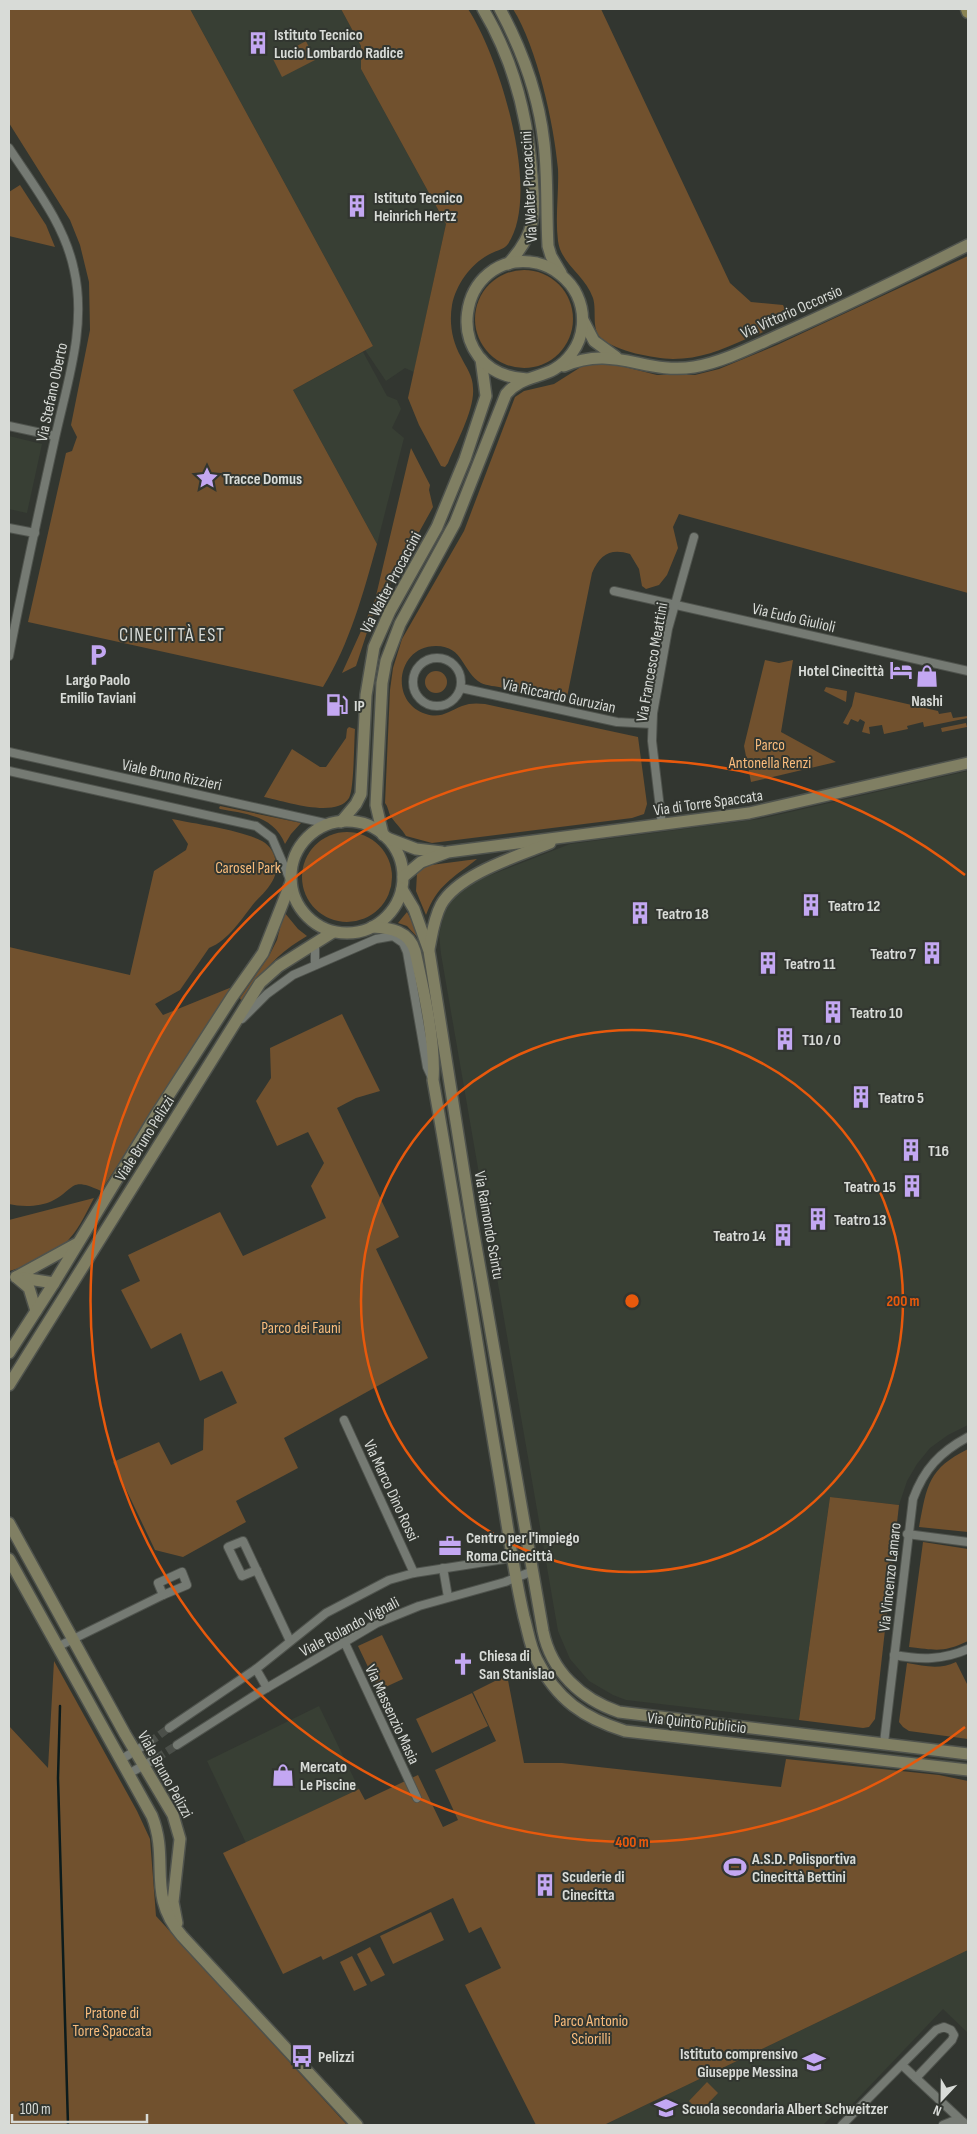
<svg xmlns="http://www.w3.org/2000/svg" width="977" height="2134" viewBox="0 0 977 2134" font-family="'Sofia Sans Condensed',sans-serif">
<rect width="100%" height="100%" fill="#323630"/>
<g fill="#383f34">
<path d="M 190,9 L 341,9 L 361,46 L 361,69 L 446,224 L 414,372 L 405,368 L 386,381 L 365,350 L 373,346 Z"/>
<path d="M 363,352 L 387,396 L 397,400 L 401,409 L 392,428 L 404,438 L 377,544 L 293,390 Z"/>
<path d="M 9,436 L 42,444 L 27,513 L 9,509 Z"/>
<path d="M 968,771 L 968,1425 L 948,1435 L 930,1448 L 917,1464 L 907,1481 L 899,1505 L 830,1497 L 799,1720 L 626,1700 L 613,1695 L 589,1681 L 570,1659 L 558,1631 L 441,954 L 439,935 L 444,914 L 452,899 L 470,883 L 570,844 L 760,819 Z"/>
<path d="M 319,1706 L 359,1789 L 246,1843 L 207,1761 Z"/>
<path d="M 968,1950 L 968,2033 L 943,2009 L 841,2116 L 836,2112 L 823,2125 L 604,2125 Z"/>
</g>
<g fill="#71512e">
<path d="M 9,9 L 190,9 L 373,346 L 293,390 L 377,544 C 363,594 350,643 323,687 L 28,622 L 66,453 L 72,451 L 77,437 L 71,425 L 90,330 L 89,282 L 80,245 L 70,220 L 9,123 Z"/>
<path d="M 341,9 L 468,9 C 499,56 542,193 508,244 C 504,250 494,251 488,255 C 470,265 456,285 452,305 C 449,323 452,341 461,357 C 466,367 473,376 473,388 C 475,409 456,443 448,463 L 445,467 L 441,466 L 419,425 L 408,398 L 446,224 L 361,69 L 361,46 Z"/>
<path d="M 513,9 L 601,9 L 730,283 L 751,302 L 783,305 L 786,312 C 780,318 773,325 766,330 C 761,334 752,336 746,339 C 721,350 700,359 673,359 C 653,358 617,352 601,338 C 591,329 597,311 593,298 C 585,275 561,264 558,241 C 555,217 559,193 558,169 C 554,124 537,47 513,9 Z"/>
<path d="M 306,41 L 315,60 L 282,77 L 273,59 Z"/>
<path d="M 20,185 L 46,225 L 55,247 L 9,236 L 9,192 Z"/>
<path d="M 968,256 L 968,593 L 679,514 L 673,527 L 678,548 L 667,575 L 659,585 L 646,589 L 642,586 L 639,569 L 630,554 C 611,548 600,554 592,573 L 566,702 C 545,698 524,693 503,688 C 496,686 487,686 481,683 C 462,672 464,646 436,646 C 396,646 389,703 426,714 C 441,719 449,711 462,706 C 469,703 477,703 485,704 L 638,737 L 647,804 L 644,814 L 632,818 L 432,843 L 406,836 C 402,829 394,822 390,815 C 388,810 388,807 385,803 L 390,690 L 393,668 L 402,639 L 464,531 L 515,397 L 524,391 L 554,384 L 584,365 L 601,361 L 657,375 L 695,375 L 719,369 L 777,345 Z"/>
<circle cx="524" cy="319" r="49"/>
<path d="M 411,448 L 430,485 L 429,490 L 433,507 L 372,617 L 356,666 L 342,673 L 375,600 Z"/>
<path d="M 765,660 L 779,663 L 793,660 L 781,732 L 836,762 L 751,782 L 744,746 Z"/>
<circle cx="436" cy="682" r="11"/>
<path d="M 826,687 L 847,691 L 846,702 L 824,691 Z"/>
<path d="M 855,692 L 938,711 L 939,714 L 951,712 L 953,718 L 968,716 L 968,718 L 924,727 L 923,722 L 907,726 L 908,729 L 884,734 L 882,725 L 869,727 L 870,734 L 862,732 L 865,722 L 860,719 L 858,722 L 851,719 L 848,725 L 843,723 L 852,706 Z"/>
<path d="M 966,723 L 967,727 L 942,732 L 941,728 Z"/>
<path d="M 349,727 L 355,729 C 354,742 354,790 349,798 C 336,819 284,801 264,797 L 292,749 L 320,767 L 326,767 L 346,738 L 347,729 Z"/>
<path d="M 220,806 L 301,823 L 291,834 L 285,844 C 274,816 247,814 220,809 L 219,808 Z"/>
<path d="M 172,819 C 196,824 241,830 262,841 C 274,847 280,865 274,878 C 270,887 262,895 255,902 C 242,918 229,940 209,948 L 180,990 L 155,1004 L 163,1015 L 232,987 L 101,1191 C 69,1176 76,1189 52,1201 C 40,1207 21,1207 9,1204 L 9,947 L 130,975 L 154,871 L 186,850 L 188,844 Z"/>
<circle cx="347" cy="877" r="45"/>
<path d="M 477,859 C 453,878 437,885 426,915 L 416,891 L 417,873 L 419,870 L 431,865 Z"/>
<path d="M 284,912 L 298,929 L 307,936 C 279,952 260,973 243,999 L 241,1000 L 240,998 L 269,956 L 277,940 Z"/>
<path d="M 407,912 L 418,933 L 419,939 L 407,926 L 398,923 Z"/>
<path d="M 342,1014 L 380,1091 L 356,1098 L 337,1108 L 399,1237 L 376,1249 L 428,1358 L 284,1438 L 298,1468 L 236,1501 L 246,1522 L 183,1557 L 155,1550 L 113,1462 L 159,1442 L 171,1465 L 203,1450 L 204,1419 L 237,1403 L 222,1371 L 200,1381 L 181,1333 L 151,1349 L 121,1290 L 140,1281 L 128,1255 L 220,1212 L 243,1256 L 326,1218 L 311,1186 L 324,1163 L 308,1132 L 277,1146 L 256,1101 L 271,1078 L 270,1048 Z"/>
<path d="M 94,1198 C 87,1211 80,1227 70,1238 C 57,1254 29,1266 9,1271 L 9,1220 Z"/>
<path d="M 968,1449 L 968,1532 L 919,1527 C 927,1485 928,1469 968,1449 Z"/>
<path d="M 830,1497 L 899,1505 L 875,1719 L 869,1727 L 863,1728 L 799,1720 Z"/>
<path d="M 923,1542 L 968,1549 L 968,1641 C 942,1653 937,1650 909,1647 Z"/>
<path d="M 382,1635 L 403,1679 L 379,1690 L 358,1646 Z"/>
<path d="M 54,1661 L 137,1811 L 150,1839 L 156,1916 L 347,2125 L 9,2125 L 9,1726 L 48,1768 Z"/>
<path d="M 956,1662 L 968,1686 L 968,1739 L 909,1731 L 903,1727 L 899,1722 L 907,1663 C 925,1666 939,1670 956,1662 Z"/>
<path d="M 507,1675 L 524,1763 L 562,1763 L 781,1787 L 786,1759 L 939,1775 L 968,1781 L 968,1950 L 604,2125 L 536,2125 L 465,1985 L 501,1968 L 481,1927 L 469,1933 L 453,1898 L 323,1960 L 321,1956 L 283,1974 L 223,1853 L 359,1789 L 365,1800 L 418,1775 L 443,1827 L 458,1820 L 435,1770 L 496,1741 L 473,1692 Z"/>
<path d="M 472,1693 L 488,1726 L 432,1753 L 416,1719 Z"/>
<path d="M 431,1912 L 444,1940 L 393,1964 L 380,1936 Z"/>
<path d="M 370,1947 L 385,1975 L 371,1982 L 357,1954 Z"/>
<path d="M 352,1956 L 367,1985 L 354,1991 L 340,1962 Z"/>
<path d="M 707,2082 L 718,2093 L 700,2112 L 689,2101 Z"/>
</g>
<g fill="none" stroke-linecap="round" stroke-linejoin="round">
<path stroke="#0c1b1c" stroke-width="2.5" d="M 60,1706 L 58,1778 L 68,2125"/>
<g stroke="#4b4f49" stroke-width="8" stroke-dasharray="8 4" stroke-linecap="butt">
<path d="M 150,1742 L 169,1728"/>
<path d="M 157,1758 L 177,1745"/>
</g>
<defs>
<g id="street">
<path d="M 9,148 C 34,186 65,225 74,270 C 87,326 67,383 55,438 C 39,510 23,583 9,656"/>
<path d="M 9,426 L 55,436"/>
<path d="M 9,528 L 35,533"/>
<path d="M 614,591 L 968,671"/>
<circle cx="437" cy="682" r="24"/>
<path d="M 461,688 L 617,722 L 652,724"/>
<path d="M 9,752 L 329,824"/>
<path d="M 9,771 L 256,826 L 272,838 L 291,882"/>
<path d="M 662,825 L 652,741 L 653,713 L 668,629 L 694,537"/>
<path d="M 315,943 L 315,965"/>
<path d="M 242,1019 L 267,994 L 293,975 L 376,939 L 393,936 L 403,943 L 407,952 L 427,1067 L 432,1078"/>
<path d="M 344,1420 L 414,1573"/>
<path d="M 907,1534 L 968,1542"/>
<path d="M 443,1568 L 448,1597"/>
<path d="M 257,1570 L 242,1576 L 228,1547 L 243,1541 L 290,1641"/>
<path d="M 182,1572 L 187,1585 L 163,1595 L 158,1583 Z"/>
<path d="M 344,1641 L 417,1798"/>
<path d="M 57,1647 L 163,1595"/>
<path d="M 894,1655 C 921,1660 943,1660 968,1649"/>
<path d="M 256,1669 L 267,1688"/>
<path d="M 169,1728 L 256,1669 L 326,1613 L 389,1580 L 414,1573 L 530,1555"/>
<path d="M 884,1743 L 913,1499 C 924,1469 940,1452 968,1437"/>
<path d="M 177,1745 L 260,1692 L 377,1623 L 419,1606 L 505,1582 L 533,1571"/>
<path d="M 120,1760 L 150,1742"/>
<path d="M 128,1774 L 157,1758"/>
<path d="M 902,2065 L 963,2122"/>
<path d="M 842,2125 L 936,2030 L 944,2027 L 951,2030 L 954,2035 L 952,2040 L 916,2078"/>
<path d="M 943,2125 L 953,2121 L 963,2122"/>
</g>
<g id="secondary">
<path d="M 483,9 C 513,59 528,118 532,176 C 533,191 535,207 532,222 C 529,238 519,252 508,264"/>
<path d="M 500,9 C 522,50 539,97 544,143 C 548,177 546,211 548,246 L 551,256 L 561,273"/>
<path d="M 583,320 L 594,341 L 616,357"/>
<path d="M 564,366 C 614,344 645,375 694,367 C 723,362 752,347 779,335 C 843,307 906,276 968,245"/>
<circle cx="347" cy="877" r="56"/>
<path d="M 341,822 L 356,804 L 361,794 L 366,695 L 374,647 L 390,611 L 437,527 L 465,459 L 486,396 L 481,359"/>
<path d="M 383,835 L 376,805 L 382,683 L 386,661 L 400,624 L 455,523 L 506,394 C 525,371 551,382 572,353 C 584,337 586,314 577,295 C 570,280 554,267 537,263 C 456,247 436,374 527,379"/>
<path d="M 387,838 L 416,849 L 442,852"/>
<path d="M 403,877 L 421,862 L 448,852 L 749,813 L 968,763"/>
<path d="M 402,889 L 414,909 L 429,951 L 471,1217 L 543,1631 C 551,1671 581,1699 619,1712 L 968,1754"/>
<path d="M 372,927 C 391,928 409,931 415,951 C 423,987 436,1044 433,1080 C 457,1215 478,1351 501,1486 C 508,1530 514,1574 524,1617 C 528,1631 530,1647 537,1660 C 557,1700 584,1718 625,1731 L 968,1770"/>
<path d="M 429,949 C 432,934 434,918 441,905 C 458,874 518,856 550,843"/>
<path d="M 16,1277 L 76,1244"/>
<path d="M 16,1277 L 54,1283"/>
<path d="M 16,1277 L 29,1288 L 36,1311"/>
<path d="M 9,1353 L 54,1283 L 156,1115 L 232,997 L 263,953 L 291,882"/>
<path d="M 9,1385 L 260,983 L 279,966 L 333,932"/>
<path d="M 9,1523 L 125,1734 L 173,1815 L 180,1839 L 173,1902 L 177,1923"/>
<path d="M 9,1559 L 152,1816 C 170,1861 146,1895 182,1936 L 357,2125"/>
</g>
<path id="primary" d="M 967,9 L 968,12"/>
</defs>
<use href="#street" stroke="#4f534d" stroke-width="10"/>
<use href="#secondary" stroke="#4f534d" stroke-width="14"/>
<use href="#primary" stroke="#4f534d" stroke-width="15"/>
<use href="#street" stroke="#757a73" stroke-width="8"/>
<use href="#secondary" stroke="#807f63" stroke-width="11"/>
<use href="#primary" stroke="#8a8454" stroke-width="12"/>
</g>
<g fill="none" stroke="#e8590c" stroke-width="2.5">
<circle cx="632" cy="1301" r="271"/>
<path d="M965 1727A541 541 0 1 1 965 875"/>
</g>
<defs>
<symbol id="building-bare" viewBox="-9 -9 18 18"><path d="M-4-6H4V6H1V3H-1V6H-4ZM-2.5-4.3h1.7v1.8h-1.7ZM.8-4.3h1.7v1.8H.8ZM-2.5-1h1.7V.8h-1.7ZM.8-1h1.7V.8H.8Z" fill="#c3a7f2" stroke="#323630" stroke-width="2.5" paint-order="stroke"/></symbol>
<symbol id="sight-bare" viewBox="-9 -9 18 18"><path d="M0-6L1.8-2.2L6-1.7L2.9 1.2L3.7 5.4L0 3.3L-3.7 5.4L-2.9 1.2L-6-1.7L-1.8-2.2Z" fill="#c3a7f2" stroke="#323630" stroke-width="2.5" paint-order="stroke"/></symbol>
<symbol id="parking-bare" viewBox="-9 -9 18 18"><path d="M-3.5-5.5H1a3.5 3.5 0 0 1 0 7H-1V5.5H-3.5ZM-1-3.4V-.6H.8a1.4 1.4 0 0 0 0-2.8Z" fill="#c3a7f2" stroke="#323630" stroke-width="2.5" paint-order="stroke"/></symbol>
<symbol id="hotel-bare" viewBox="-9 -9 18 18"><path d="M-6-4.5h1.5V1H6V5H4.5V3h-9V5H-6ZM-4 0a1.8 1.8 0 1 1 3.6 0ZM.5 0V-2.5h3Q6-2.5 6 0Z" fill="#c3a7f2" stroke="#323630" stroke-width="2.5" paint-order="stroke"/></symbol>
<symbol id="shop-bare" viewBox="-9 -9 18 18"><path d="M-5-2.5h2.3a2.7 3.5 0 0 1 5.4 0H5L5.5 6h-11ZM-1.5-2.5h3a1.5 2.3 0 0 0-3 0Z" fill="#c3a7f2" stroke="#323630" stroke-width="2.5" paint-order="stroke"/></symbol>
<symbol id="fuel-bare" viewBox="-9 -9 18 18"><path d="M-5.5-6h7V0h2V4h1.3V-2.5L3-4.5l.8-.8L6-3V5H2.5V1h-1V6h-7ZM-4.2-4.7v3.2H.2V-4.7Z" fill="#c3a7f2" stroke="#323630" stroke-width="2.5" paint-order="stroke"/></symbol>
<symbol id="office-bare" viewBox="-9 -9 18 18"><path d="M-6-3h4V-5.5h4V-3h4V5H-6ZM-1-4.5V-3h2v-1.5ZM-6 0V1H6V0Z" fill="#c3a7f2" stroke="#323630" stroke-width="2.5" paint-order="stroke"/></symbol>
<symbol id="church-bare" viewBox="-9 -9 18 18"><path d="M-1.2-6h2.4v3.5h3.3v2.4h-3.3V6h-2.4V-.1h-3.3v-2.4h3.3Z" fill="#c3a7f2" stroke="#323630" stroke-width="2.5" paint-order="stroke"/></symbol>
<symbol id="stadium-bare" viewBox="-9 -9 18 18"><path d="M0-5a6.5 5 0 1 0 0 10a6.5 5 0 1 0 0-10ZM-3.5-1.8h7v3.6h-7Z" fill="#c3a7f2" stroke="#323630" stroke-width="2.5" paint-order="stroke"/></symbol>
<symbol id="bus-bare" viewBox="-9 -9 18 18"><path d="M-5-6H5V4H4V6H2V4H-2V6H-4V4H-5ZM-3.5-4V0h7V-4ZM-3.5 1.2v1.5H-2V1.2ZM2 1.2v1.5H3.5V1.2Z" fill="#c3a7f2" stroke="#323630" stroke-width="2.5" paint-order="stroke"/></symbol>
<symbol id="school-bare" viewBox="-9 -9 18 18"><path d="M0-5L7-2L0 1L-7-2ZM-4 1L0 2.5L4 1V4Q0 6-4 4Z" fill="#c3a7f2" stroke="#323630" stroke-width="2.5" paint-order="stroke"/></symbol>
</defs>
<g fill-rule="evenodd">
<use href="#building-bare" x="242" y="27" width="32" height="32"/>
<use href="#building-bare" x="341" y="190" width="32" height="32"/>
<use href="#sight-bare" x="191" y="462" width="32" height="32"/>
<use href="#parking-bare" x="82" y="639" width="32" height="32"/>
<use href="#hotel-bare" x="885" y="654" width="32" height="32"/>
<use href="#shop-bare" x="911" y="660" width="32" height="32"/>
<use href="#fuel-bare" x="321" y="689" width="32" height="32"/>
<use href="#building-bare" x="795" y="889" width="32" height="32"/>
<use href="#building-bare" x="624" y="897" width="32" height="32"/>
<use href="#building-bare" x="916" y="937" width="32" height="32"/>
<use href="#building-bare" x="752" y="947" width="32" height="32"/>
<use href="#building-bare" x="817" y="996" width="32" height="32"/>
<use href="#building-bare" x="769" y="1023" width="32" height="32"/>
<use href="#building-bare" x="845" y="1081" width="32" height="32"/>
<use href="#building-bare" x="895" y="1134" width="32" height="32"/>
<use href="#building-bare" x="896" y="1170" width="32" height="32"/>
<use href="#building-bare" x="802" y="1203" width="32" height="32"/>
<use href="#building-bare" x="767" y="1219" width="32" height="32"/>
<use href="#office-bare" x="434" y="1530" width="32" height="32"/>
<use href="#church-bare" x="447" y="1648" width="32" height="32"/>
<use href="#shop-bare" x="267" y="1759" width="32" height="32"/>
<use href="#stadium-bare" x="719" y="1851" width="32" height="32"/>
<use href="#building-bare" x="529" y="1869" width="32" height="32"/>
<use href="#bus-bare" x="286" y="2040" width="32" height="32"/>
<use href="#school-bare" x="798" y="2046" width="32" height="32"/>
<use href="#school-bare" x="650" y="2092" width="32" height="32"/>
</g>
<g text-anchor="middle" stroke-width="4" stroke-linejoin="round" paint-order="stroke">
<g font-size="16" font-weight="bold" fill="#d8dbd7" stroke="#323630" text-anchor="start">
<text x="274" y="40">Istituto Tecnico<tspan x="274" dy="18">Lucio Lombardo Radice</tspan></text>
<text x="374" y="203">Istituto Tecnico<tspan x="374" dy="18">Heinrich Hertz</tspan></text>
<text x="223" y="484">Tracce Domus</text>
<text x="884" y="676" text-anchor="end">Hotel Cinecittà</text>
<text x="98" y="685" text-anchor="middle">Largo Paolo<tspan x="98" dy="18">Emilio Taviani</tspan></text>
<text x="927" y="706" text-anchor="middle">Nashi</text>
<text x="354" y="711">IP</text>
<text x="828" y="911">Teatro 12</text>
<text x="656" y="919">Teatro 18</text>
<text x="916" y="959" text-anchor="end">Teatro 7</text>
<text x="784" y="969">Teatro 11</text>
<text x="850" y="1018">Teatro 10</text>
<text x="802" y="1045">T10 / 0</text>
<text x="878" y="1103">Teatro 5</text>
<text x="928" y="1156">T16</text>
<text x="896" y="1192" text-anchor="end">Teatro 15</text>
<text x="834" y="1225">Teatro 13</text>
<text x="766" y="1241" text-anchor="end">Teatro 14</text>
<text x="466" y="1543">Centro per l'impiego<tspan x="466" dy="18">Roma Cinecittà</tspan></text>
<text x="479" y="1661">Chiesa di<tspan x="479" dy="18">San Stanislao</tspan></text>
<text x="300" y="1772">Mercato<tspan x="300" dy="18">Le Piscine</tspan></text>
<text x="752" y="1864">A.S.D. Polisportiva<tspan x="752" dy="18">Cinecittà Bettini</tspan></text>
<text x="562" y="1882">Scuderie di<tspan x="562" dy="18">Cinecitta</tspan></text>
<text x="798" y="2059" text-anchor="end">Istituto comprensivo<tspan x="798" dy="18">Giuseppe Messina</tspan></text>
<text x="318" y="2062">Pelizzi</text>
<text x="682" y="2114">Scuola secondaria Albert Schweitzer</text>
</g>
<g font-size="16" fill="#d8dbd7" stroke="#323630">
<text transform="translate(528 187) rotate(-93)" y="6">Via Walter Procaccini</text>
<text transform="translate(791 311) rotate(-24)" y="6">Via Vittorio Occorsio</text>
<text transform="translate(51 392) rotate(-78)" y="6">Via Stefano Oberto</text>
<text transform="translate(390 582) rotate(-62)" y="6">Via Walter Procaccini</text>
<text transform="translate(794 617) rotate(13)" y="6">Via Eudo Giulioli</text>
<text transform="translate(651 662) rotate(-80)" y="6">Via Francesco Meattini</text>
<text transform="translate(559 695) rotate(12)" y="6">Via Riccardo Guruzian</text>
<text transform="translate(172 774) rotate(12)" y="6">Viale Bruno Rizzieri</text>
<text transform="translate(708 802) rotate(-8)" y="6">Via di Torre Spaccata</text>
<text transform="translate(144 1138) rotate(-58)" y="6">Viale Bruno Pelizzi</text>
<text transform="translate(490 1225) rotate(80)" y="6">Via Raimondo Scintu</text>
<text transform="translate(392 1490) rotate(65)" y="6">Via Marco Dino Rossi</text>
<text transform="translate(889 1577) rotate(-84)" y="6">Via Vincenzo Lamaro</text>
<text transform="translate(349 1626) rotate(-28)" y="6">Viale Rolando Vignali</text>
<text transform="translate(393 1714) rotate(65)" y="6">Via Massenzio Masia</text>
<text transform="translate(697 1722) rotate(6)" y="6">Via Quinto Publicio</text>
<text transform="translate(166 1774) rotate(61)" y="6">Viale Bruno Pelizzi</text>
</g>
<g font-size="16" fill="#f9bc7c" stroke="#323630">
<text x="770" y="750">Parco<tspan x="770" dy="18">Antonella Renzi</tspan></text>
<text x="248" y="873">Carosel Park</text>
<text x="301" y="1333">Parco dei Fauni</text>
<text x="112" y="2018">Pratone di<tspan x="112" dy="18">Torre Spaccata</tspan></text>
<text x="591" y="2026">Parco Antonio<tspan x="591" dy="18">Sciorilli</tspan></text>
</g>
<g font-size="19" letter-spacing="1" fill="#d8dbd7" stroke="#323630">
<text x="172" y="641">CINECITTÀ EST</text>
</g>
</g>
<circle cx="632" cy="1301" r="8" fill="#e8590c" stroke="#323630" stroke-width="2.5"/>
<g font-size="15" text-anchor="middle" font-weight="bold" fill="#e8590c" stroke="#323630" stroke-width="4" stroke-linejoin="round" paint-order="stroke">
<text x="903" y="1306">200 m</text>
<text x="632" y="1847">400 m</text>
</g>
<rect width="977" height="2134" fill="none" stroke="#d8dbd7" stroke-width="20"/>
<g transform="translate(942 2099) rotate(202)" stroke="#323630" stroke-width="4" paint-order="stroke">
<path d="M0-4L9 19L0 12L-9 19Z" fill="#d8dbd7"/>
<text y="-8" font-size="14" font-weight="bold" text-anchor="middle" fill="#d8dbd7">N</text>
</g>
<path d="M12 2114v8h135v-8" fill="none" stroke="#d8dbd7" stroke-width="2.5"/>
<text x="20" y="2114" font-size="15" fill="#d8dbd7" stroke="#323630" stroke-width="4" paint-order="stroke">100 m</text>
</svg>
